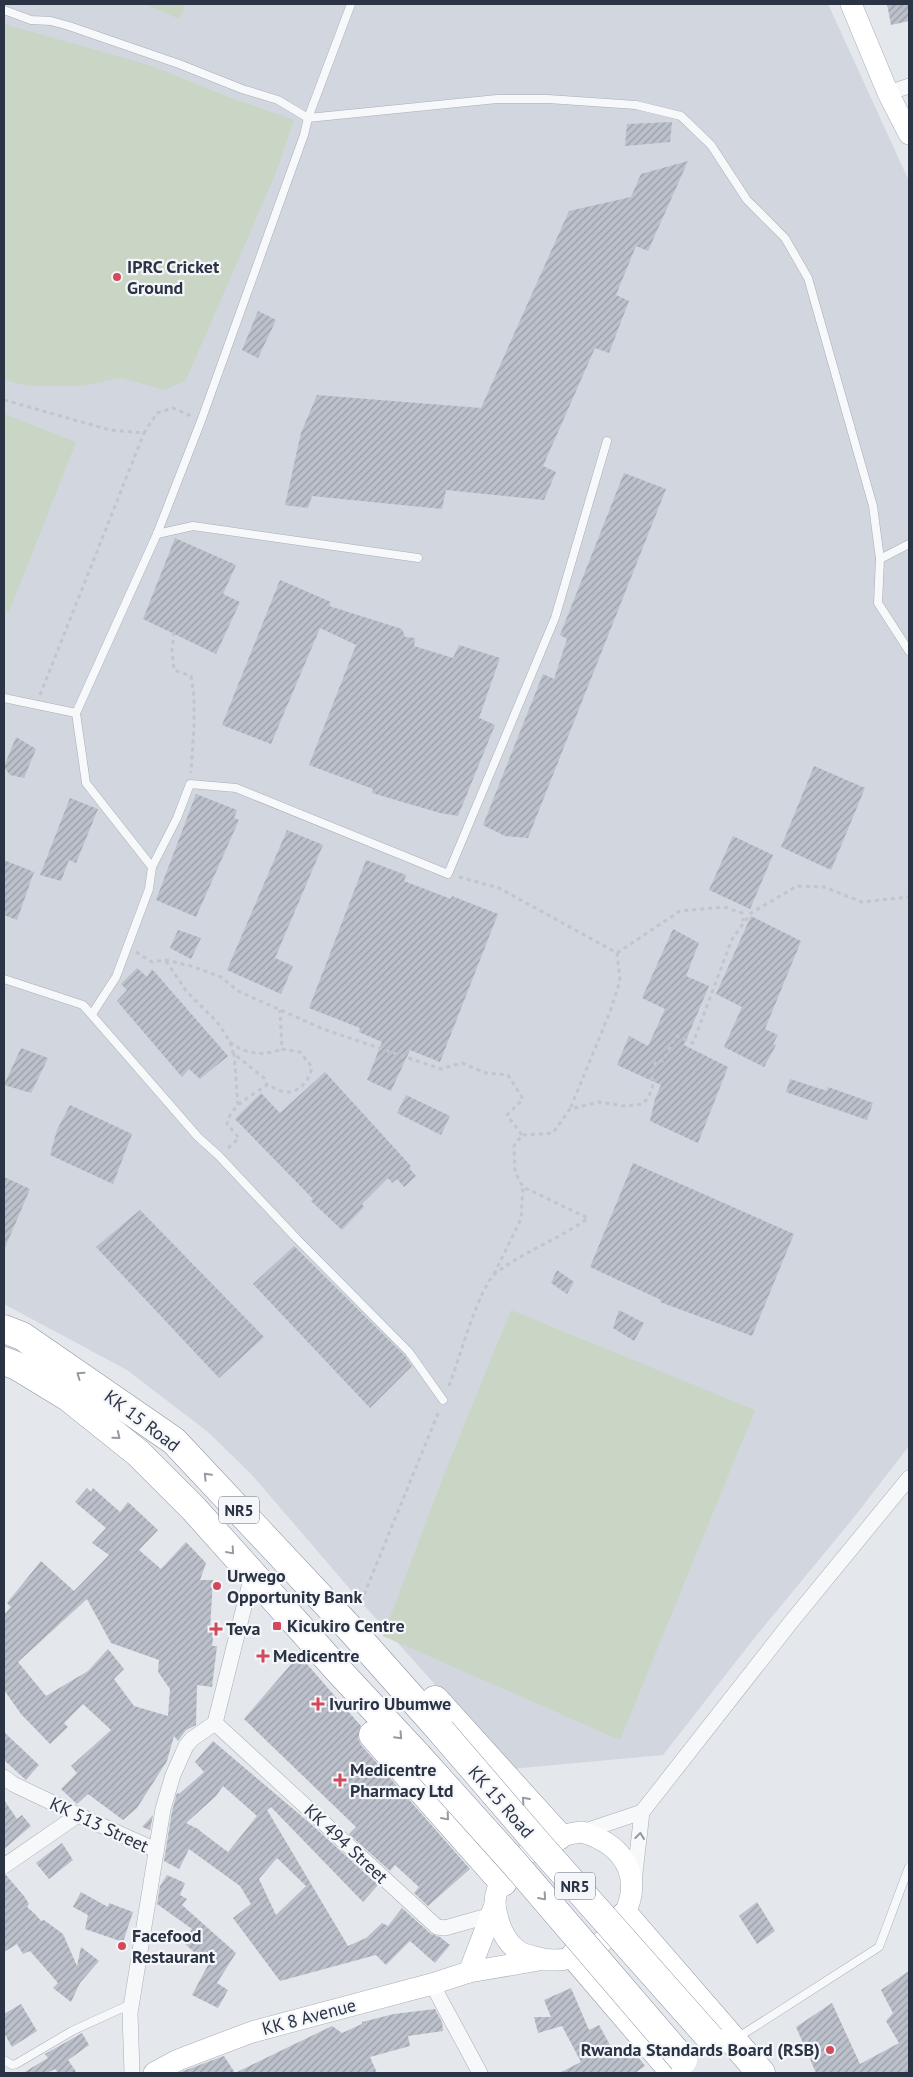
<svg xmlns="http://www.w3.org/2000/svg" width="913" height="2077" viewBox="0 0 913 2077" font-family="'PT Sans',sans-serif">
<defs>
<pattern id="building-hatch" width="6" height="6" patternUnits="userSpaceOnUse" patternTransform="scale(1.25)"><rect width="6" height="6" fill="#bbc0ca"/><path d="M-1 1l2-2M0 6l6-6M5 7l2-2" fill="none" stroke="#989da6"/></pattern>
</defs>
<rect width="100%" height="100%" fill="#e4e7ec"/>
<path fill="#d2d6de" d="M 4,4 L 828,4 L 909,181 L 909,1446 L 851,1521 L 756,1636 L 663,1755 L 511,1769 L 361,1602 L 253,1476 L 208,1432 L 127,1370 L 4,1304 Z"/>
<g fill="#c9d6c5">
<path d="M 145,4 L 186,4 L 179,19 Z"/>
<path d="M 4,24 L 152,66 L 226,96 L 294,120 L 275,175 L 186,380 L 166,390 L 120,378 L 81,386 L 29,386 L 4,380 Z"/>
<path d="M 4,414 L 76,442 L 9,612 L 4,610 Z"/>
<path d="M 511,1310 L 755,1410 L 620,1740 L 383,1636 L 445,1472 Z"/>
</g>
<g fill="url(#building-hatch)" fill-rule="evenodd">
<path d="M 887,4 L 909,4 L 909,21 L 891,25 Z"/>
<path d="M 672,122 L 670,142 L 625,146 L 627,124 Z"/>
<path d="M 688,161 L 648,251 L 636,246 L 616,295 L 629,301 L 609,353 L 595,348 L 543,466 L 556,472 L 544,500 L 446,490 L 442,509 L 312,496 L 308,508 L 285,505 L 301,433 L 317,395 L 481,408 L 569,211 L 631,197 L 641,174 Z"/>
<path d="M 258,311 L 276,320 L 258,358 L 242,350 Z"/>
<path d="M 624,473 L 666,489 L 528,838 L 505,836 L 483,825 L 543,674 L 554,679 L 567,639 L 560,635 Z"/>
<path d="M 175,538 L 236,565 L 223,594 L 240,602 L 216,654 L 143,619 Z"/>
<path d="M 280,580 L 331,602 L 329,606 L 402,629 L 405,637 L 415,638 L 414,646 L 453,658 L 459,645 L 500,658 L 479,718 L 495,725 L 458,816 L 440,813 L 372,793 L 373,789 L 309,765 L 356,645 L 320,628 L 271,744 L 222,725 Z"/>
<path d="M 16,737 L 36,749 L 24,778 L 10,775 L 4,767 Z"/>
<path d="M 814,766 L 865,788 L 831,870 L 781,847 Z"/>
<path d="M 196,794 L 237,810 L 234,818 L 239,820 L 196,917 L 156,900 Z"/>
<path d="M 70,798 L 98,809 L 76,863 L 69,860 L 61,881 L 40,875 Z"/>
<path d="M 287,830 L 323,845 L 275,958 L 293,966 L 281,994 L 227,970 Z"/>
<path d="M 733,836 L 773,855 L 750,909 L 709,890 Z"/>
<path d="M 4,860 L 34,872 L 17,920 L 4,915 Z"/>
<path d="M 366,860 L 406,875 L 404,881 L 451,899 L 452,896 L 498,914 L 440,1062 L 410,1050 L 391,1091 L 367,1080 L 382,1042 L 359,1032 L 360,1028 L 309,1008 Z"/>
<path d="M 751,916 L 801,941 L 765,1029 L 778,1035 L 773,1044 L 776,1045 L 764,1067 L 724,1047 L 742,1007 L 716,994 Z"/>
<path d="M 673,929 L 699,943 L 686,976 L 709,986 L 684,1045 L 728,1067 L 698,1143 L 650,1121 L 655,1099 L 661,1085 L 617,1065 L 629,1036 L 648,1046 L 665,1009 L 642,998 Z"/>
<path d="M 178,930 L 201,938 L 191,959 L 170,948 Z"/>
<path d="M 137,968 L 147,977 L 152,969 L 228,1056 L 200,1079 L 189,1069 L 182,1077 L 117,1001 L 127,990 L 121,984 Z"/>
<path d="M 21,1048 L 48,1058 L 31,1093 L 4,1085 Z"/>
<path d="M 325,1072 L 411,1166 L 409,1168 L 416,1176 L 404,1187 L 397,1179 L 392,1183 L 388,1178 L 362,1204 L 364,1207 L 342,1230 L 311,1201 L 313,1199 L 235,1119 L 261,1093 L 280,1113 Z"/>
<path d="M 790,1079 L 827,1091 L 828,1087 L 873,1103 L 867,1120 L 786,1092 Z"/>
<path d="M 406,1095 L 450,1116 L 441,1135 L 397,1113 Z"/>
<path d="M 70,1105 L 132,1134 L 113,1184 L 50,1155 L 57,1130 Z"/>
<path d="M 633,1163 L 794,1234 L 752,1336 L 660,1302 L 661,1300 L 590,1267 Z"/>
<path d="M 4,1177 L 30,1189 L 4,1250 Z"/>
<path d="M 140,1210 L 264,1337 L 219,1378 L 96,1247 Z"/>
<path d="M 294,1246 L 405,1356 L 412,1366 L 370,1408 L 253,1284 Z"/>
<path d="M 557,1270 L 574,1282 L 567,1294 L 551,1283 Z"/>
<path d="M 619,1310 L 644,1323 L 634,1341 L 613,1328 Z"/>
<path d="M 87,1488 L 91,1492 L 93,1488 L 120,1512 L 128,1502 L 158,1530 L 139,1550 L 161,1569 L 186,1542 L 206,1563 L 200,1580 L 213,1580 L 210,1629 L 214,1630 L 212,1646 L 217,1646 L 212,1687 L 197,1685 L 196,1725 L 186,1730 L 178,1741 L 174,1736 L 167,1761 L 137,1808 L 123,1820 L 88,1794 L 77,1804 L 61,1789 L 77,1773 L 71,1766 L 111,1730 L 83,1704 L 64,1723 L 68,1727 L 50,1744 L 21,1714 L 4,1690 L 4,1615 L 11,1607 L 7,1603 L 41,1561 L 74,1591 L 109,1555 L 92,1543 L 106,1528 L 75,1502 ZM 87,1599 L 111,1643 L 159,1660 L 158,1672 L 170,1689 L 168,1716 L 134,1706 L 114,1679 L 124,1669 L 108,1649 L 88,1671 L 46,1696 L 18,1662 Z"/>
<path d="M 299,1655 L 361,1726 L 358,1738 L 361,1745 L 470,1869 L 428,1906 L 414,1893 L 419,1887 L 395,1865 L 390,1871 L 349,1834 L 356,1827 L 244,1719 Z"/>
<path d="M 4,1732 L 39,1765 L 26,1780 L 4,1760 Z"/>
<path d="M 213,1741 L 312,1825 L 378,1885 L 363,1902 L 271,1807 L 267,1810 L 348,1946 L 366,1938 L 382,1923 L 388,1926 L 402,1908 L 431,1934 L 440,1937 L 450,1945 L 435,1963 L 410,1941 L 386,1965 L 376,1955 L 280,1981 L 233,1918 L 251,1904 L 240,1886 L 189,1849 L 179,1869 L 164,1861 L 172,1811 L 177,1793 L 179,1794 L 204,1772 L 195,1762 ZM 223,1786 L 257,1816 L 228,1852 L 200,1831 L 200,1830 L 186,1823 L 216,1796 ZM 277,1858 L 306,1886 L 276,1915 L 259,1879 Z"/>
<path d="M 4,1800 L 17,1819 L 22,1815 L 31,1826 L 4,1849 Z"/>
<path d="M 153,1815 L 150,1830 L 142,1827 Z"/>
<path d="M 62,1843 L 73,1860 L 49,1879 L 36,1863 Z"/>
<path d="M 4,1875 L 6,1875 L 24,1896 L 29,1904 L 27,1907 L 35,1914 L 41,1921 L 44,1920 L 63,1934 L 77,1966 L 81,1947 L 99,1961 L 80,1983 L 71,2002 L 53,1988 L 58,1983 L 30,1951 L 23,1954 L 17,1944 L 4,1952 Z"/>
<path d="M 167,1875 L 185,1883 L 180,1895 L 187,1899 L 182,1905 L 236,1953 L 217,1983 L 228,1990 L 218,2008 L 192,1995 L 208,1965 L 182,1941 L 192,1929 L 157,1904 L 160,1886 Z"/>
<path d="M 81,1892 L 108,1907 L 109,1903 L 133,1912 L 123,1942 L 85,1929 L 88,1915 L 73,1907 Z"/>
<path d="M 757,1902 L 775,1931 L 757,1944 L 739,1916 Z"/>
<path d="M 909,1971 L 909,2073 L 816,2073 L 796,2027 L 832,2003 L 860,2064 L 899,2043 L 886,2021 L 893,2013 L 881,1990 Z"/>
<path d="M 571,1988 L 589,2030 L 599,2025 L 616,2056 L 630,2046 L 645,2066 L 635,2073 L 559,2073 L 581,2062 L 562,2026 L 538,2033 L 534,2017 L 551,2017 L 544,2000 Z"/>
<path d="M 21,2004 L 37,2031 L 12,2047 L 4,2033 L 4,2014 Z"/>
<path d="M 435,2009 L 442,2022 L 443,2031 L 408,2036 L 410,2046 L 370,2057 L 377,2073 L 235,2073 L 332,2026 L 342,2033 L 362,2024 L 362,2022 L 394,2014 Z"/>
<path d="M 82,2033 L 89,2045 L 68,2060 L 77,2073 L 58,2073 L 55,2069 L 47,2073 L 23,2073 L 48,2058 L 45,2054 Z"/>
<path d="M 224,2056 L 235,2073 L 180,2073 L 183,2071 Z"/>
</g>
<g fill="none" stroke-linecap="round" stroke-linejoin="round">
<defs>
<g id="lane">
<path d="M 4,10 L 31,20 L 51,21 L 69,26 L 179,64 L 242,89 L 278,100 L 308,118 L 497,99 L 548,99 L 636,105 L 681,116 L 711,145 L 747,200 L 785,238 L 808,278 L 873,506 L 880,559"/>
<path d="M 157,534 L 193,526 L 418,558"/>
<path d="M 909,544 L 880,559 L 878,603 L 909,651"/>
<path d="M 4,698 L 76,713"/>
<path d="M 152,867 L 177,818 L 190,784 L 236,788 L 448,874 L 555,618 L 607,441"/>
<path d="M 4,979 L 83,1005 L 198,1137 L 219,1156 L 297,1239 L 409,1352 L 443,1400"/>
<path d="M 92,1014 L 116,977 L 149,889 L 152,867 L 86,783 L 76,713 L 157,534 L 201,421 L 304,135 L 308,118 L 351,4"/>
<path d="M 737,2038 L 879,1947 L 909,1867"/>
<path d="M 4,2060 L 12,2065 L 16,2064 L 72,2031 L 131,2004"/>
</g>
<g id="street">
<path d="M 888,93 L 909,86"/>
<path d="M 252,1575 L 215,1723 L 437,1927 L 445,1928 L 491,1915"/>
<path d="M 4,1777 L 13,1784 L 78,1815 L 156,1850"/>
<path d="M 582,1832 L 642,1812"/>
<path d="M 4,1866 L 78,1815"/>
<path d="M 634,1882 L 642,1812 L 791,1622 L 909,1478"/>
<path d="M 432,1984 L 480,2073"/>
<path d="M 132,2073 L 130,2013 L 163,1809 L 173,1775 L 186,1746 L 192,1739 L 215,1723"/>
</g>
<g id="secondary">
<path d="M 851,4 L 888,93 L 909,134"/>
<path d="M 582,1832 C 684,1863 608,1980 535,1957 C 530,1956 522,1954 518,1951 C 508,1943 501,1932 498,1919 C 497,1915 495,1909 495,1904 C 495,1865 548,1835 582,1832 Z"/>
<path d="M 469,1972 L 495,1905"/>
<path d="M 154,2073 L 178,2060 L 252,2032 L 432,1984 L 469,1972 L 539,1960"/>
</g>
<g id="highway">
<path d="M 4,1329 L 22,1336 L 174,1441 L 354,1633 L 441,1731"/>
<path d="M 4,1361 L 17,1366 L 68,1397 L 138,1453 L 194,1509 L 338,1670 L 418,1756"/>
<path d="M 435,1700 L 558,1836"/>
<path d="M 373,1735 L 503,1882"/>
<path d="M 625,1916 L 761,2073"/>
<path d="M 575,1956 L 675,2073"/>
</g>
</defs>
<use href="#lane" stroke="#a9aeb7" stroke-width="9"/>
<use href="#street" stroke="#a9aeb7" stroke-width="16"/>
<use href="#secondary" stroke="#a9aeb7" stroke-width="22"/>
<use href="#highway" stroke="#8b94a3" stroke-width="29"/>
<g stroke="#c2c5cb" stroke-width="3" stroke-dasharray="4 4" stroke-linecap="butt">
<path d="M 4,400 L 110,430 L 144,433 L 157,413 L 173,408 L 191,416"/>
<path d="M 174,632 L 172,651 L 174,670 L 191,676 L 194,697 L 194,726 L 191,773"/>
<path d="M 40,695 L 144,433"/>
<path d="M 459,877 L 499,888 L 617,953 L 620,981 L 610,1012 L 570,1109"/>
<path d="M 136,952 L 152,962 L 166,960 L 191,966 L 221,977 L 238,991 L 323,1029 L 441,1069 L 462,1063 L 486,1073 L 508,1075 L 523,1099 L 507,1115 L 522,1135"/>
<path d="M 617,953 L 680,911 L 724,907 L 742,913 L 743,921"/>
<path d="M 166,961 L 187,992 L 218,1023 L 230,1042 L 233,1053 L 264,1078 L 267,1085"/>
<path d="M 230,1042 C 246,1055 264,1056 282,1049"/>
<path d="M 234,1053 L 238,1105"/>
<path d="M 228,1148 L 239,1138 L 227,1124 C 230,1106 252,1095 267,1085 C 273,1087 280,1092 286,1092 C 300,1093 310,1079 312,1067 L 300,1052 L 282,1049 L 280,1010"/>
<path d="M 494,1274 L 521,1219 L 523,1187"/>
<path d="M 449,1386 C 458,1363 479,1286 496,1273 C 524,1251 560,1239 588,1218 L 523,1187 L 515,1172 L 514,1146 L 522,1135 L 553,1133 L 570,1109 L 599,1102 L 624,1106 L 643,1104 C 652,1092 655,1086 651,1072 L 657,1060 L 663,1061 L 676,1036 L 693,1043 L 732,939 L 751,913 L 797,886 L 824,887 L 862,902 L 909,897"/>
<path d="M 361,1602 L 439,1411"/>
</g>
<use href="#lane" stroke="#f7f8fa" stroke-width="8"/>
<use href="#street" stroke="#f7f8fa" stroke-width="15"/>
<use href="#secondary" stroke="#fff" stroke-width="21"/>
<use href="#highway" stroke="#fff" stroke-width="28"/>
<defs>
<g id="highway-bridge">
<path d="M 441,1731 L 539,1845 L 711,2039"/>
<path d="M 418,1756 L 515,1864 L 683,2060"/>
</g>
</defs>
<use href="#highway-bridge" stroke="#8b94a3" stroke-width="29" stroke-linecap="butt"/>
<use href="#highway-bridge" stroke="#fff" stroke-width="28"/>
</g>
<defs><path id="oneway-chevron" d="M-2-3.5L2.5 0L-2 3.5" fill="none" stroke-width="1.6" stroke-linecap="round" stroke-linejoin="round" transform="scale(1.25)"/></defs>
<g stroke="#959aa2">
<use href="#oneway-chevron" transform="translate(80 1375) rotate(-145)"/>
<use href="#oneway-chevron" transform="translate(117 1436) rotate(39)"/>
<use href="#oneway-chevron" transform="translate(207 1476) rotate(-134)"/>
<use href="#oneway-chevron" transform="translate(231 1551) rotate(49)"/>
<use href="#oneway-chevron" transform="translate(399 1736) rotate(47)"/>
<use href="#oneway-chevron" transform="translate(525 1800) rotate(-132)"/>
<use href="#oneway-chevron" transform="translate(446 1817) rotate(49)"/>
<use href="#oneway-chevron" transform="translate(543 1897) rotate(49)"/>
</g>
<use stroke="#9196a0" href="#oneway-chevron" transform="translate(640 1836) rotate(-83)"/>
<g fill="#d1495b" stroke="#f4f6f9" stroke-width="2">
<circle cx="117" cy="277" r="5"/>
<circle cx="217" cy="1586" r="5"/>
<rect x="272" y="1621" width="10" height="10" rx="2.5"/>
<path d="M213.5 1621.5h5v5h5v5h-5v5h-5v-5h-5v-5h5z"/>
<path d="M260.5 1648.5h5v5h5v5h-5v5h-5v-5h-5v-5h5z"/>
<path d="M315.5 1696.5h5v5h5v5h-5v5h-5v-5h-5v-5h5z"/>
<path d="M337.5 1772.5h5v5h5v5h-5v5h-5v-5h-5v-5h5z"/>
<circle cx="122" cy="1946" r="5"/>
<circle cx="830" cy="2050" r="5"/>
</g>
<g text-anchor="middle" stroke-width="4.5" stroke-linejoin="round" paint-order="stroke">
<g fill="#f4f6f9" stroke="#676e7b" stroke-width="1">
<rect x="219" y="1496.5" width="40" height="27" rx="4"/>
<rect x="555" y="1872.5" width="40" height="27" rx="4"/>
</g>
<g font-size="16" font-weight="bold" fill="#2b3445">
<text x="239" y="1516">NR5</text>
<text x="575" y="1892">NR5</text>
</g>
<g font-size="18" font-weight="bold" fill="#2b3445" stroke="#f4f6f9" text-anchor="start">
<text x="127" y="273">IPRC Cricket<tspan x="127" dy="21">Ground</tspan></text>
<text x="227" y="1582">Urwego<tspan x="227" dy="21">Opportunity Bank</tspan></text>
<text x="287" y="1632">Kicukiro Centre</text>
<text x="226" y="1635">Teva</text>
<text x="273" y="1662">Medicentre</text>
<text x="329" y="1710">Ivuriro Ubumwe</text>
<text x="350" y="1776">Medicentre<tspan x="350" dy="21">Pharmacy Ltd</tspan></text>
<text x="132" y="1942">Facefood<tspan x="132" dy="21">Restaurant</tspan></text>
<text x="820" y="2056" text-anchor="end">Rwanda Standards Board (RSB)</text>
</g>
<g font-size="18" fill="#2b3445" stroke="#f4f6f9">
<text transform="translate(142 1421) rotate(37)" y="6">KK 15 Road</text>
<text transform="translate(501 1802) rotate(49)" y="6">KK 15 Road</text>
<text transform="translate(99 1825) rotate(25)" y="6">KK 513 Street</text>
<text transform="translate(346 1844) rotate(43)" y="6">KK 494 Street</text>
<text transform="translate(309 2017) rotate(-15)" y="6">KK 8 Avenue</text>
</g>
</g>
<rect width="913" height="2077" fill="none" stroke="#2b3445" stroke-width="10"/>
</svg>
